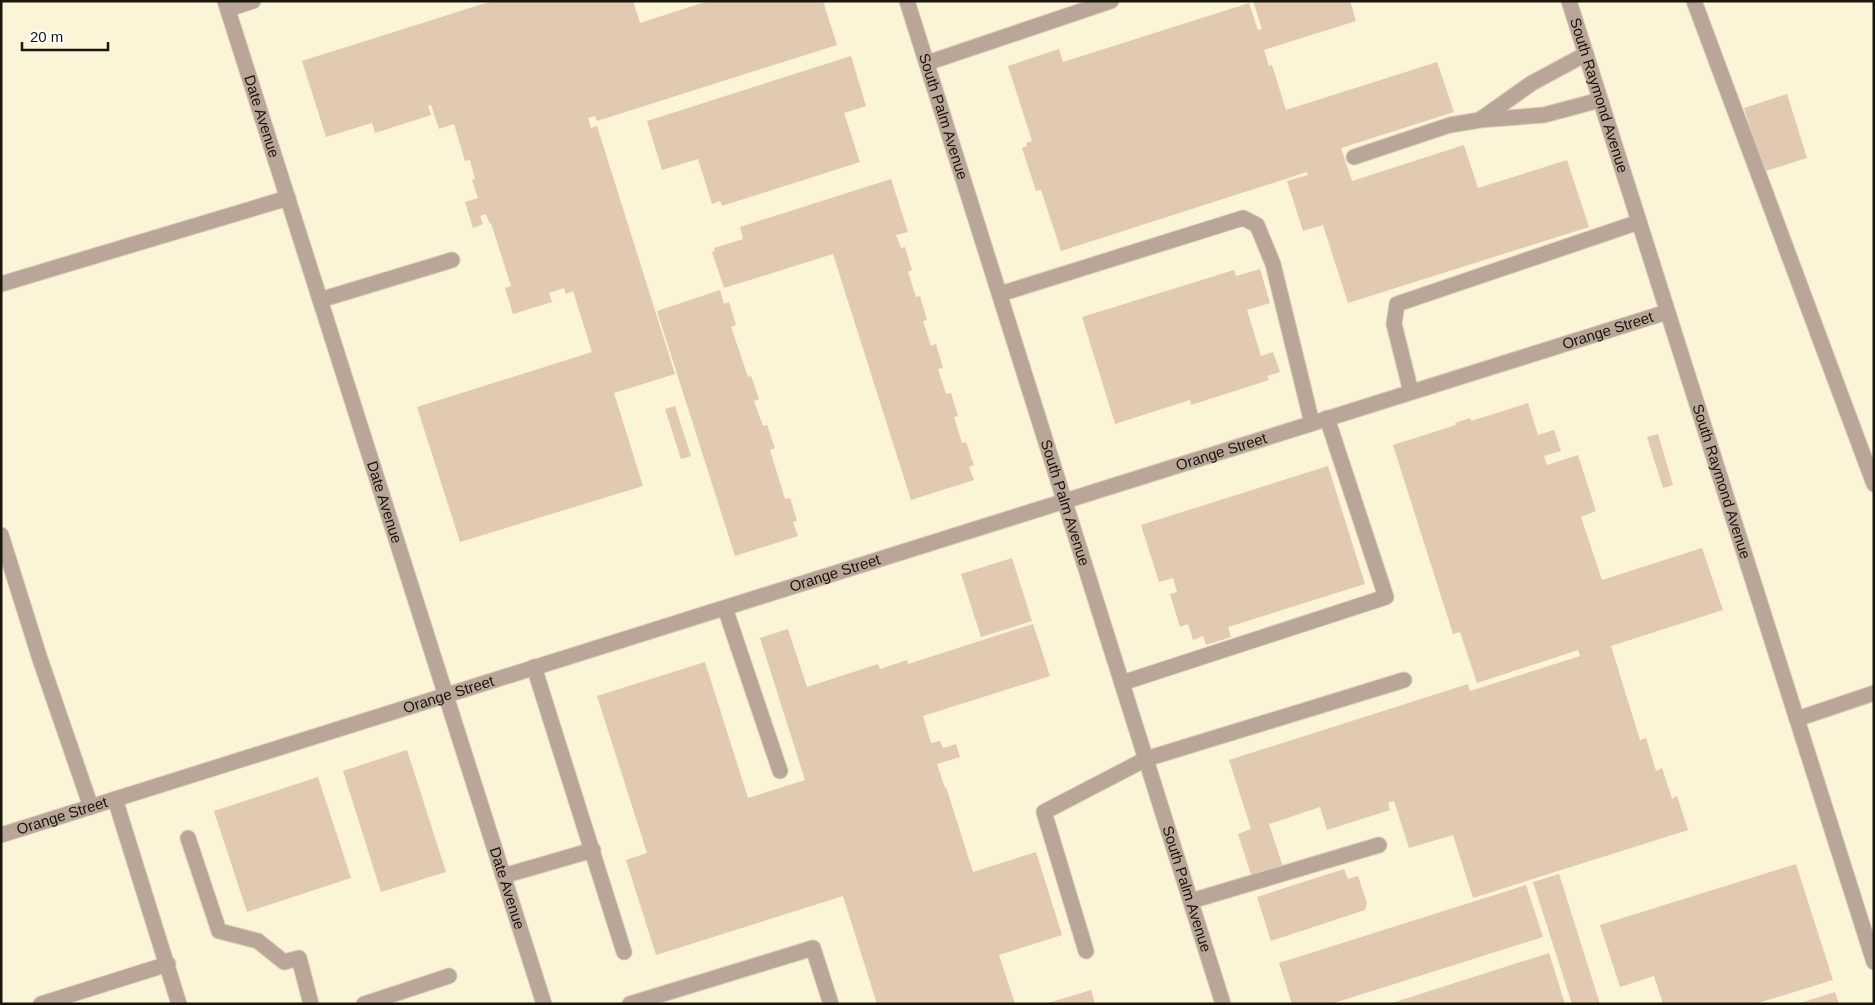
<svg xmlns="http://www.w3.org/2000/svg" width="1875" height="1005" viewBox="0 0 1875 1005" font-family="Arial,sans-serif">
<rect width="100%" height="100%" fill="#fcf4d6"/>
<g fill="#e1c9b2">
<path d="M 492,1 L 633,1 L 640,23 L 708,1 L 823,1 L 837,45 L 597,121 L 595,116 L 588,118 L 591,128 L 597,126 L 675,374 L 614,393 L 643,486 L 460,542 L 417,407 L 592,352 L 573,291 L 566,294 L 564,288 L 549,293 L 552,302 L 513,314 L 505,288 L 511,286 L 491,223 L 490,224 L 486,214 L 480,216 L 483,224 L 473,228 L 465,202 L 478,198 L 472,180 L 475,179 L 470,160 L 465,161 L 454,124 L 439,129 L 431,105 L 428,106 L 431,115 L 375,133 L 372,123 L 326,137 L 302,61 Z"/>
<path d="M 1253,1 L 1350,1 L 1356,21 L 1264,50 L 1269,66 L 1272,65 L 1286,110 L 1437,62 L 1454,112 L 1341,148 L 1352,181 L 1464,145 L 1478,188 L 1567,160 L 1589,227 L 1348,303 L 1323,225 L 1303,231 L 1287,181 L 1308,175 L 1307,172 L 1061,251 L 1041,190 L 1036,191 L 1022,148 L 1027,146 L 1026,143 L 1032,141 L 1008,66 L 1059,49 L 1063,62 L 1249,3 L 1258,30 L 1262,29 Z"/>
<path d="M 851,56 L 866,106 L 844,113 L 860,162 L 722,206 L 720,201 L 712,204 L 698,159 L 662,170 L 647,121 Z"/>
<path d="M 1787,94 L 1807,158 L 1763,172 L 1744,108 Z"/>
<path d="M 891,179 L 908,232 L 896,235 L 901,248 L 905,247 L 912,270 L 908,272 L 916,297 L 920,296 L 927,320 L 923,321 L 931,346 L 936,344 L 943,368 L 938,369 L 946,394 L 951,393 L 958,416 L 954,417 L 962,443 L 966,442 L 974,465 L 969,467 L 974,480 L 911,500 L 833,254 L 724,288 L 712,252 L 715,251 L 714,248 L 743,239 L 740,227 Z"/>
<path d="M 1260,269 L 1270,303 L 1247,310 L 1261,356 L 1273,352 L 1280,372 L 1267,376 L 1269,380 L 1191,405 L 1190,400 L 1115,424 L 1082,317 L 1234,270 L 1236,276 Z"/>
<path d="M 720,290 L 724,304 L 729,302 L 736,325 L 731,327 L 748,377 L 751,376 L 759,399 L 754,401 L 763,426 L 767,425 L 775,448 L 770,450 L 785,499 L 790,498 L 797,521 L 793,522 L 798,536 L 735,556 L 657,311 Z"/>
<path d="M 1528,403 L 1538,435 L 1554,430 L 1561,451 L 1544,456 L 1547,465 L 1578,455 L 1596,511 L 1581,517 L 1602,580 L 1702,548 L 1723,610 L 1611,646 L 1640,740 L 1646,738 L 1656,771 L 1662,768 L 1672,799 L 1677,796 L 1688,830 L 1473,898 L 1453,835 L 1409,848 L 1394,801 L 1388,803 L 1390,810 L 1327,830 L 1320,807 L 1269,824 L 1283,867 L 1252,878 L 1238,834 L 1251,829 L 1229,760 L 1468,684 L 1470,691 L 1580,656 L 1578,650 L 1477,683 L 1460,632 L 1453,634 L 1393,445 L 1456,425 L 1455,423 L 1470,418 L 1471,421 Z"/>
<path d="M 675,406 L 691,456 L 681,459 L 665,409 Z"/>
<path d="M 1658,434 L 1673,485 L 1663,488 L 1647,437 Z"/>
<path d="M 1328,466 L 1365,584 L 1228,627 L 1231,637 L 1206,645 L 1203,636 L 1193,640 L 1188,624 L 1180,627 L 1170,594 L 1177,592 L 1173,578 L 1159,582 L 1141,525 Z"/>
<path d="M 1012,558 L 1032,621 L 981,637 L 961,574 Z"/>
<path d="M 1033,624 L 1050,676 L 923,716 L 931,743 L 940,741 L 943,748 L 956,744 L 960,757 L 937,764 L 945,788 L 946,787 L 973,872 L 1036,852 L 1062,935 L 999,955 L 1015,1004 L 877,1004 L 843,896 L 656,955 L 626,860 L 647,853 L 597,696 L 705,662 L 748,798 L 805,780 L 760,638 L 788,629 L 807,687 L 878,664 L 880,669 L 907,660 L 908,664 Z"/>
<path d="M 407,750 L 446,872 L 381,892 L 343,771 Z"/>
<path d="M 318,777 L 351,878 L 247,912 L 214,811 Z"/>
<path d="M 1796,864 L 1833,980 L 1755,1004 L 1663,1004 L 1654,976 L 1620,987 L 1600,925 Z"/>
<path d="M 1344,869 L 1348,879 L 1358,876 L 1367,903 L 1365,910 L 1271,941 L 1257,897 Z"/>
<path d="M 1559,874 L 1600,1004 L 1572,1004 L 1533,882 Z"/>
<path d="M 1526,885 L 1543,937 L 1331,1004 L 1292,1004 L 1279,963 Z"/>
<path d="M 1549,953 L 1565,1004 L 1392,1004 L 1392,1003 Z"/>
<path d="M 1091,990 L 1095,1004 L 1048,1004 L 1048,1003 Z"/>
<path d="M 1835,992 L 1839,1004 L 1801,1004 L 1800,1003 Z"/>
</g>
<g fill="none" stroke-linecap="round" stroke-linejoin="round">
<defs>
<g id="service">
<path d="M 1694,1 L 1874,484"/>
<path d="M 228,9 L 253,1"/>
<path d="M 927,63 L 1111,1"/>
<path d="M 1481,119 L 1532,83 L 1586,54"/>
<path d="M 1354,157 L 1450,125 L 1480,120 L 1544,115 L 1600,100"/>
<path d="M 1,284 L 288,198"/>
<path d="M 1000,294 L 1243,218 L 1257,225 L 1273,264 L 1312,423"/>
<path d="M 320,300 L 452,260"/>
<path d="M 1411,392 L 1394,324 L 1397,304 L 1639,222"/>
<path d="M 1,535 L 40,659 L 91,807"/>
<path d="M 725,608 L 780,771"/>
<path d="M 534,667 L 624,952"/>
<path d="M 1122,683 L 1386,597 L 1327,418"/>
<path d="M 1797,719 L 1874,693"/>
<path d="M 115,799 L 179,1004"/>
<path d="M 188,838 L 219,931 L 258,941 L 284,962 L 299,958 L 311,1004"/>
<path d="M 503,876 L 593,850"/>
<path d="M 1191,901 L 1379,845"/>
<path d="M 1086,951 L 1044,812 L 1146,759 L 1404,680"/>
<path d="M 41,1004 L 168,964"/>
<path d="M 364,1004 L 449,976"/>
<path d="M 630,1004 L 813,948 L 831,1004"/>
</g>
<g id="minor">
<path id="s1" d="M 1569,1 L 1874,962"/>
<path id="s2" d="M 1,835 L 1667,312"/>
</g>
<g id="tertiary">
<path id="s3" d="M 225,1 L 544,1004"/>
<path id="s4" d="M 907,1 L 1223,1004"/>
</g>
</defs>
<use href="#service" stroke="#d8d0b6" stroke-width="17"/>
<use href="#minor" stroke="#d8d0b6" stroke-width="17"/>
<use href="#tertiary" stroke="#d8d0b6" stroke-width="17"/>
<use href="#service" stroke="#baa599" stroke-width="15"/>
<use href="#minor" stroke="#baa599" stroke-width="15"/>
<use href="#tertiary" stroke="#baa599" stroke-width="15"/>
</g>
<g text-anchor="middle" stroke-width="4.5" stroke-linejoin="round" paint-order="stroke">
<g font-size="15" fill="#19160c" stroke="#fff">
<text dy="5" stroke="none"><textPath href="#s1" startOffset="99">South Raymond Avenue</textPath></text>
<text dy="5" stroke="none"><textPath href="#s4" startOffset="121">South Palm Avenue</textPath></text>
<text dy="5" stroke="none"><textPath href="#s3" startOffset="121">Date Avenue</textPath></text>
<text dy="5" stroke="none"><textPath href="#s2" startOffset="1684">Orange Street</textPath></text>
<text dy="5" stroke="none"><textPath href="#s2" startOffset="1279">Orange Street</textPath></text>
<text dy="5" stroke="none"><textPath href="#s1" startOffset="504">South Raymond Avenue</textPath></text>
<text dy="5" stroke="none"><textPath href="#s3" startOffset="526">Date Avenue</textPath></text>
<text dy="5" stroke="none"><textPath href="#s4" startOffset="526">South Palm Avenue</textPath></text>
<text dy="5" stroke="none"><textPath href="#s2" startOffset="874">Orange Street</textPath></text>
<text dy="5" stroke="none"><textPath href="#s2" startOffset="469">Orange Street</textPath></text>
<text dy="5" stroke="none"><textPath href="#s2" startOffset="64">Orange Street</textPath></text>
<text dy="5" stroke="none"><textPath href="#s3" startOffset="931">Date Avenue</textPath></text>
<text dy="5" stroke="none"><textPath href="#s4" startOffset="931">South Palm Avenue</textPath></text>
</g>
</g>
<rect width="1875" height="1005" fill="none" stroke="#19160c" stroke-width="5"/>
<path d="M22 42v8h86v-8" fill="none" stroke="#19160c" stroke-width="2.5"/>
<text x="30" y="42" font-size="15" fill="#19160c" stroke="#ffffff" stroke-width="4" paint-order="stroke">20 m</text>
</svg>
